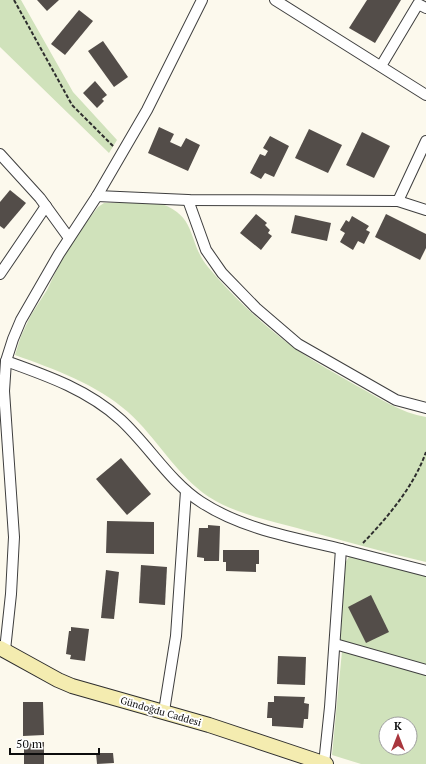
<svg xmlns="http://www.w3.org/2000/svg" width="426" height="764" viewBox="0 0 426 764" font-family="'PT Serif',serif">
<rect width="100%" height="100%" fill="#fcf9ed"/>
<g fill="#d0e2bb" fill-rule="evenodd">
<path d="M 0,0 L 21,0 L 73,92 L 117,140 L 109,153 L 0,47 Z"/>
<path d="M 156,202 C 199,215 186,240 208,267 C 233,297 266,328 297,350 C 316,363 337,374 357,386 C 379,398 401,413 426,417 L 426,562 C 383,552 340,540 297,528 C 268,520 236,514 209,497 C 176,475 157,438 128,412 C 96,384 54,369 15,355 L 21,336 L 31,315 L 47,290 L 68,246 L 98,207 L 104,203 Z"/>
<path d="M 350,555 L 426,575 L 426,665 L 344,642 L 340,639 L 344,565 Z"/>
<path d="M 342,651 L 426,675 L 426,764 L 361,764 L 332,755 ZM 386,724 L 410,724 L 410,748 L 386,748 Z"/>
</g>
<g fill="#534d49">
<path d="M 37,0 L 59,0 L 47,11 Z"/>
<path d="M 367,0 L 401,0 L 375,43 L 349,28 Z"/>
<path d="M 79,10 L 93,21 L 65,55 L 51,44 Z"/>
<path d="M 103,41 L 128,77 L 114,87 L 88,51 Z"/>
<path d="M 95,81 L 107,95 L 102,99 L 104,101 L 97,108 L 83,93 Z"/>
<path d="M 159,127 L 174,134 L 170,142 L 181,147 L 186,138 L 200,145 L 188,171 L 148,153 Z"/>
<path d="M 309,129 L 342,145 L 328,173 L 295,158 Z"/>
<path d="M 362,132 L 390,146 L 374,178 L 346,165 Z"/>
<path d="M 270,136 L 289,146 L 274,177 L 265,173 L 261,179 L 250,173 L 260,154 L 265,156 L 268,151 L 263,148 Z"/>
<path d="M 10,190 L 26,203 L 4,229 L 0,226 L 0,202 Z"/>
<path d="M 256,214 L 267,223 L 265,225 L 270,230 L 268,233 L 272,236 L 261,250 L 240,233 Z"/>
<path d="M 386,214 L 426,234 L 426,248 L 420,260 L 375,237 Z"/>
<path d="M 295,215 L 331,223 L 327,241 L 291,233 Z"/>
<path d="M 352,216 L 369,226 L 366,230 L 370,232 L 364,244 L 358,241 L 353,250 L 340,242 L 345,233 L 340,230 L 346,220 L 349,222 Z"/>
<path d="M 121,458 L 151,494 L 127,515 L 96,479 Z"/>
<path d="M 107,521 L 154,522 L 154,554 L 106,553 Z"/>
<path d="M 208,525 L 220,526 L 219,561 L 204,561 L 204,558 L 197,557 L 199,528 L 208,528 Z"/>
<path d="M 223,550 L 259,550 L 259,564 L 256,564 L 256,572 L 226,571 L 226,562 L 223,562 Z"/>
<path d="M 141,565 L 167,567 L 165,605 L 139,603 Z"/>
<path d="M 106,570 L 119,572 L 114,619 L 101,618 Z"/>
<path d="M 371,595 L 389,632 L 366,643 L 348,607 Z"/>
<path d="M 71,627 L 89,629 L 85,661 L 70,659 L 71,655 L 66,654 L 69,631 L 71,631 Z"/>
<path d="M 278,656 L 306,657 L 305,685 L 277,684 Z"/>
<path d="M 274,696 L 305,697 L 304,703 L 309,704 L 308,719 L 304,719 L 303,728 L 272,726 L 272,718 L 267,718 L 268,702 L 274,702 Z"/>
<path d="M 23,702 L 43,702 L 44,735 L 23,736 Z"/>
<path d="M 44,742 L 44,764 L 24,764 L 24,743 Z"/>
<path d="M 96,753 L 113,753 L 114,763 L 97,764 Z"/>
</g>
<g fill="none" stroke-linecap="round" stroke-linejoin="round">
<defs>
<g id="street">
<path d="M 275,0 L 426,95"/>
<path d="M 381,66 L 418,4 L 426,8"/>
<path d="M 0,154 L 40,198 L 69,238"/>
<path d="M 97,196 L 188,200 L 398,201 L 426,210"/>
<path d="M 188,200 L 206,250 L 222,273 L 256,308 L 298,344 L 396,400 L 426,408"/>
<path d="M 398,201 L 426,141"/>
<path d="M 0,274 L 46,206"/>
<path d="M 6,361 C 48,376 88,390 121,420 C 149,446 170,482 201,502 C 242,529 295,538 341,549 C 369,556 398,564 426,571"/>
<path d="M 335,644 L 426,670"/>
<path d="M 5,650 L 11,594 L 14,537 L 4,391 L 6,361 L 13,339 L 21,320 L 59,254 L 97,196 L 147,110 L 202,0"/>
<path d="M 164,711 L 176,636 L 186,491"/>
<path d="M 324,764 L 330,707 L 341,549"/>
</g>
<path id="secondary" d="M 0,648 L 58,680 L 72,686 L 209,725 L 326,764"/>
</defs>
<use href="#street" stroke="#3f3f3f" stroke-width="12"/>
<use href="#secondary" stroke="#2e2e2e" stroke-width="16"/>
<g stroke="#2e2e2e" stroke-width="2" stroke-dasharray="4 2" stroke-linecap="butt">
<path d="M 14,0 L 72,105 L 114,147"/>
<path d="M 363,543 C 388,517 414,486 426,452"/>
</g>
<use href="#street" stroke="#fff" stroke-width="10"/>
<use href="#secondary" stroke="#f4ecb0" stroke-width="14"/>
</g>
<g text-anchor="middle" stroke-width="4" stroke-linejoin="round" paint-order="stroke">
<g font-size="10" fill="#0c0c0c" stroke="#fff">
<text transform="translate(161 711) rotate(16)" y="4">Gündoğdu Caddesi</text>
</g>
</g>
<g transform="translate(398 736)"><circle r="19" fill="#ffffff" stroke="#9e9e9e"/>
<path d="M0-3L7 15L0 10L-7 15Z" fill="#a9363d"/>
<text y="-6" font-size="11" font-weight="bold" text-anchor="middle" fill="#0c0c0c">K</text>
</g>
<path d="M10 748v6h89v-6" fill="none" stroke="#0c0c0c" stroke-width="2"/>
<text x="16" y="748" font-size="12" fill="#0c0c0c" stroke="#ffffff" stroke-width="3" paint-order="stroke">50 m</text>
</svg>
